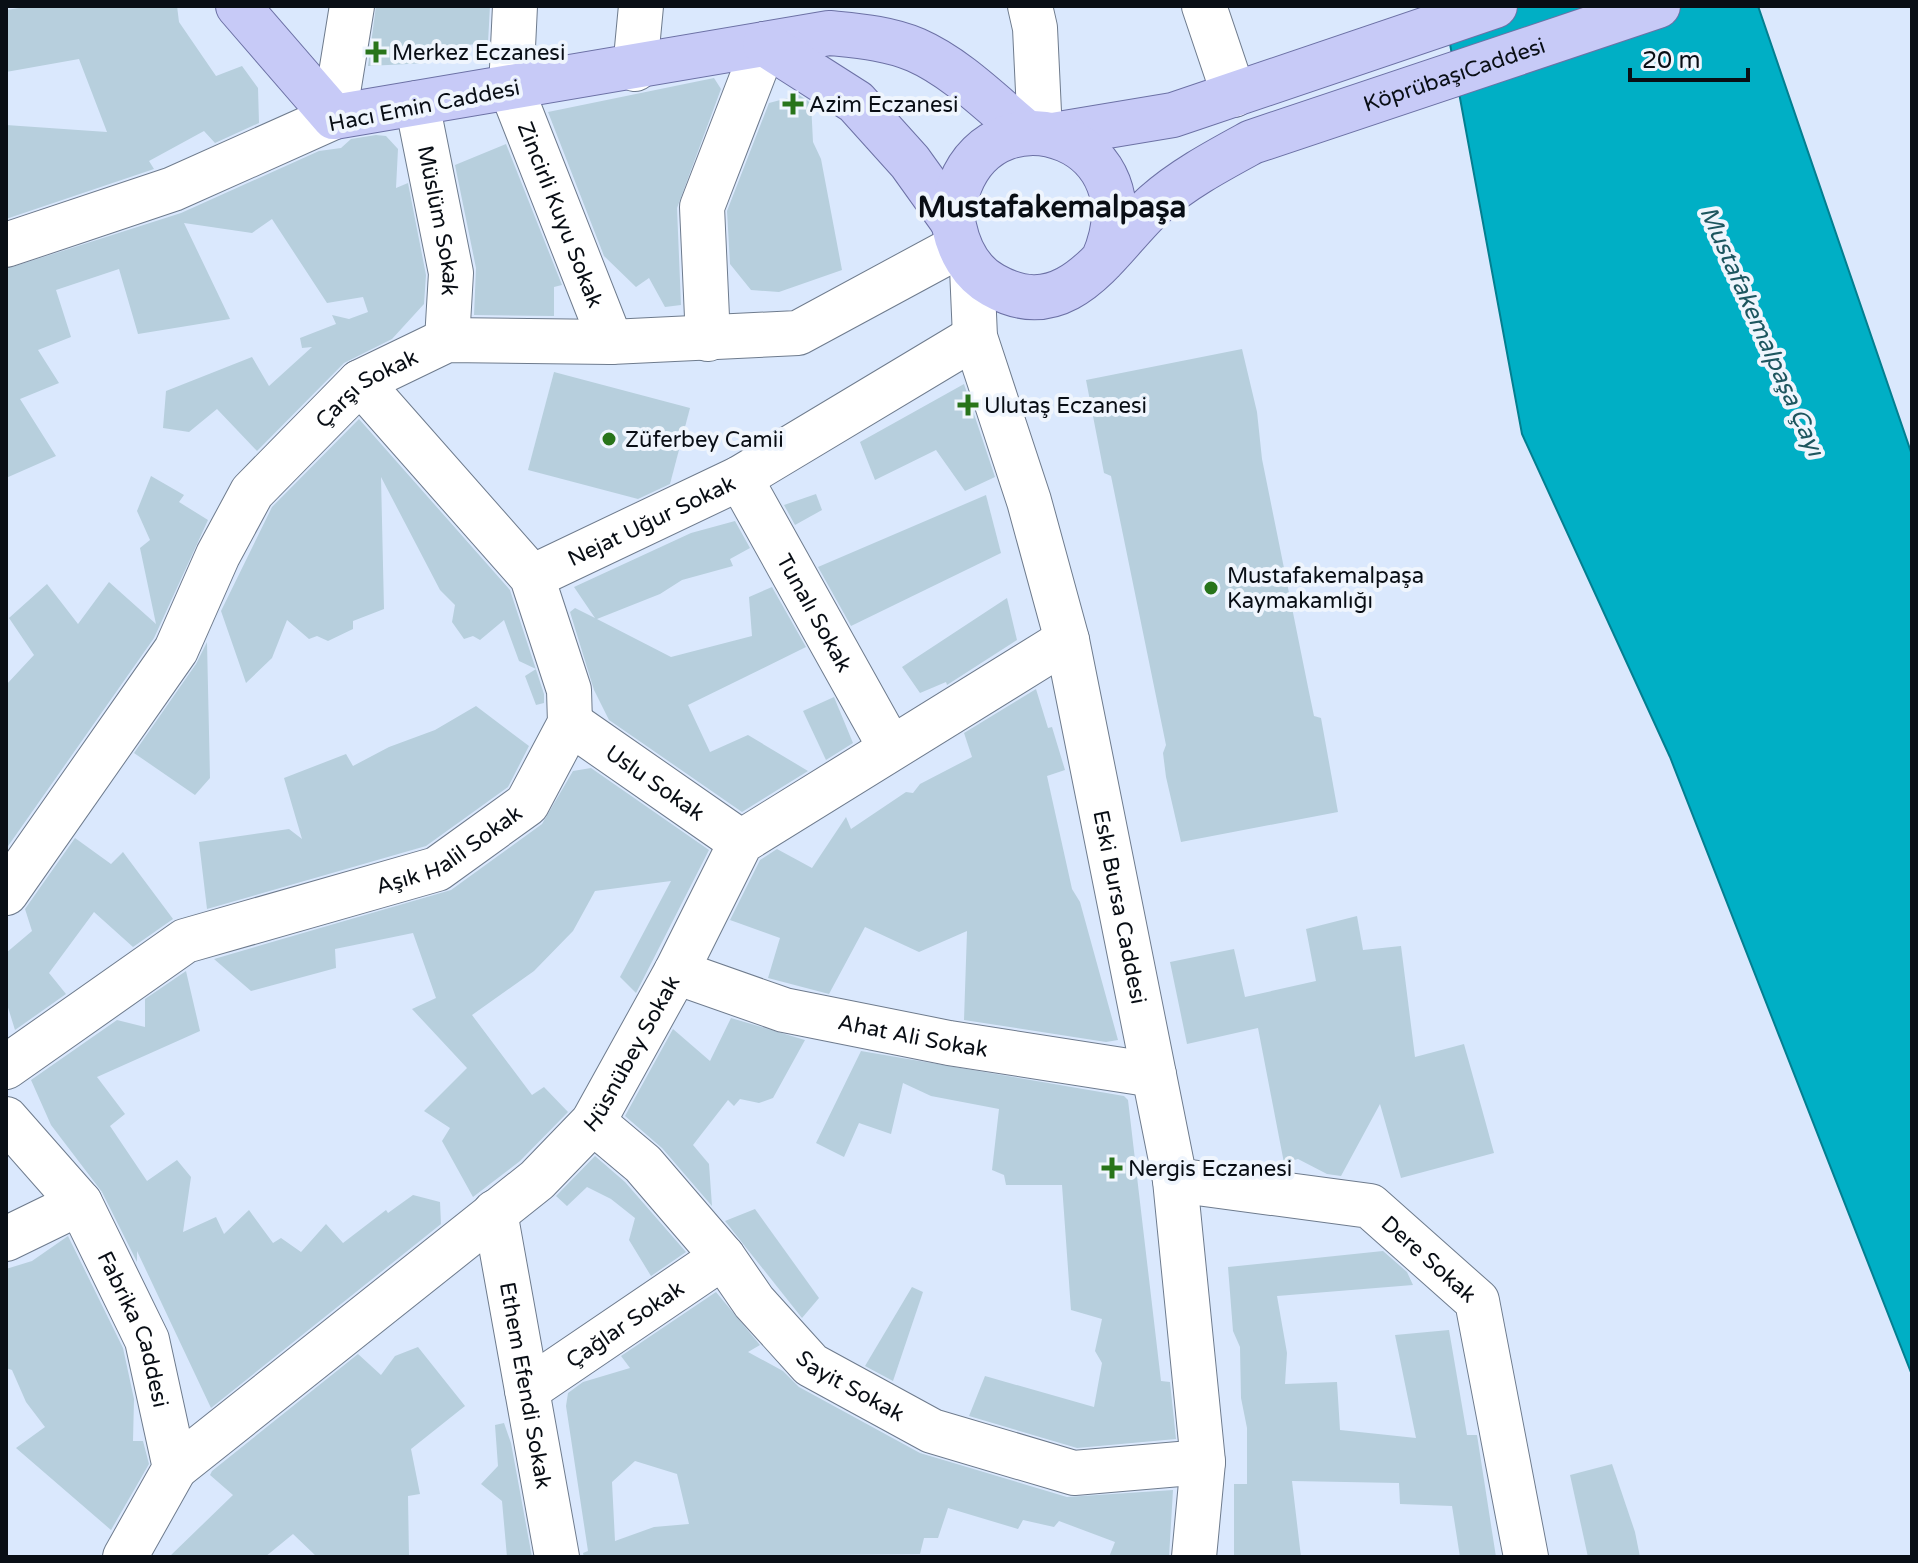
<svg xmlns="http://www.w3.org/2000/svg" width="1918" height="1563" viewBox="0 0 1918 1563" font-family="'Varela Round',sans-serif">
<rect width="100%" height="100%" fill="#dae8fd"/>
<path fill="#00afc5" stroke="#037f90" stroke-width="2" d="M 1443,6 L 1758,6 L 1912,455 L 1912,1375 L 1670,757 L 1522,434 Z"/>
<g fill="#b7cfdd" fill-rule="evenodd">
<path d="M 32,6 L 177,6 L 179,22 L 216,76 L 242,66 L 258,88 L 259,123 L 215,143 L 204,131 L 149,161 L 154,169 L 6,219 L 6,125 L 107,132 L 79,59 L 6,72 L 6,10 Z"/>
<path d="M 376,6 L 490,6 L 488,43 L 465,45 L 428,63 L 368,66 Z"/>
<path d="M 714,78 L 721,89 L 677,208 L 681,305 L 665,307 L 649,278 L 636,287 L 604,256 L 548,112 Z"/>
<path d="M 799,95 L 811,103 L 813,142 L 821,159 L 842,270 L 779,292 L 751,290 L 730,264 L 727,211 L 769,103 Z"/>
<path d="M 376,135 L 386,136 L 398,149 L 396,188 L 408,183 L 426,275 L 424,304 L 392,339 L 344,363 L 257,451 L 217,409 L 189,432 L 163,428 L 166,391 L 252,357 L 269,386 L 312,347 L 302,348 L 300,338 L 336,324 L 332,315 L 349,319 L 368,312 L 363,297 L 327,303 L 272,219 L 252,233 L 184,223 L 230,319 L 138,334 L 119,269 L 56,290 L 71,337 L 38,350 L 59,383 L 20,399 L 56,456 L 6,478 L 6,269 L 181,213 L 319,151 L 341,148 L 351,139 Z"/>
<path d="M 506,144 L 562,285 L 554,287 L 554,316 L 474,315 L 476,268 L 455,165 Z"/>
<path d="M 1242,349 L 1257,412 L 1262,459 L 1309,692 L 1314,716 L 1321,718 L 1338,812 L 1181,842 L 1166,777 L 1163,753 L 1166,745 L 1111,476 L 1104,473 L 1086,380 Z"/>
<path d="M 554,372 L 690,408 L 670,484 L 638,499 L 528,470 Z"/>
<path d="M 964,384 L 995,477 L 965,491 L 936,450 L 875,480 L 860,442 Z"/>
<path d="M 359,419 L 510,590 L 544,694 L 544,703 L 536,705 L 525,676 L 536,669 L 519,661 L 504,620 L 480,640 L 473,636 L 464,639 L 452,622 L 455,605 L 440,590 L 381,477 L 384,609 L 353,621 L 353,629 L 328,641 L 317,636 L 309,639 L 287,620 L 272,658 L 246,683 L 221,611 L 272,507 Z"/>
<path d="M 151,476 L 184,495 L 179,502 L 208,520 L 154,638 L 6,849 L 6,685 L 34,655 L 9,618 L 47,584 L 78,624 L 109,582 L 156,624 L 140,548 L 150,540 L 137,511 Z"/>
<path d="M 816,494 L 822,510 L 795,525 L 784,505 Z"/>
<path d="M 986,495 L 1001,553 L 851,626 L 818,567 Z"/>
<path d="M 735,521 L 750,548 L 730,559 L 733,566 L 682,580 L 660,594 L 597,619 L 671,657 L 752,636 L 749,597 L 772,587 L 806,647 L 688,705 L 710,752 L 748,735 L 808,771 L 742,812 L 609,720 L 594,690 L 570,612 L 575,608 L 595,618 L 574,587 L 691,533 Z"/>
<path d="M 1007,598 L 1017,640 L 947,685 L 946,682 L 920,693 L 902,667 Z"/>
<path d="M 207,642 L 210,778 L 195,795 L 134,753 L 196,664 Z"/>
<path d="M 1036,689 L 1048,728 L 1052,727 L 1065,770 L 1047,776 L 1072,889 L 1080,902 L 1118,1040 L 1106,1042 L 964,1020 L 967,931 L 919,952 L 865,927 L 829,994 L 768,978 L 780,938 L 730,920 L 760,860 L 777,849 L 812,868 L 846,817 L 851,829 L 906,792 L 913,793 L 920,784 L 972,757 L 964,733 Z"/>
<path d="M 834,697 L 853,743 L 826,760 L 803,711 Z"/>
<path d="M 476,706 L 529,746 L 508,787 L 426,846 L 207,909 L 199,842 L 289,829 L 302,839 L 284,778 L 346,754 L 353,766 L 389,747 L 435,730 Z"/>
<path d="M 591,768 L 709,850 L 636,993 L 620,977 L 671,881 L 595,891 L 573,931 L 534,971 L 472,1015 L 532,1095 L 544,1087 L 568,1112 L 520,1161 L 473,1197 L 442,1141 L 450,1128 L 424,1111 L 467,1068 L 412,1009 L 436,998 L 413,933 L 335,949 L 336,968 L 251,991 L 214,959 L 451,890 L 542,824 L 573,771 Z"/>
<path d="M 75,838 L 111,864 L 123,852 L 173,919 L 133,947 L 94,912 L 49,973 L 66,994 L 15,1030 L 6,1001 L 6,953 L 32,931 L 25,909 Z"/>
<path d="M 1357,916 L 1363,950 L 1401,946 L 1415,1057 L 1464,1044 L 1494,1153 L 1401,1178 L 1380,1104 L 1341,1176 L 1327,1174 L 1298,1159 L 1284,1163 L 1258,1028 L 1187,1044 L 1170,962 L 1234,949 L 1245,997 L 1316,981 L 1306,929 Z"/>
<path d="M 186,971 L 200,1031 L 97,1077 L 125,1114 L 110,1126 L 147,1181 L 177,1160 L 191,1177 L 183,1232 L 216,1217 L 224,1234 L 249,1210 L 273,1243 L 281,1238 L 301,1252 L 326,1224 L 343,1243 L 386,1210 L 388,1213 L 413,1195 L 440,1202 L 441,1224 L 211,1408 L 137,1251 L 137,1262 L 102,1192 L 51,1125 L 31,1080 L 117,1020 L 145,1027 L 145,999 Z"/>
<path d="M 731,1018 L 805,1040 L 773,1098 L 759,1103 L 740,1099 L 734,1106 L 728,1100 L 693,1145 L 709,1164 L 712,1206 L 662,1148 L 625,1116 L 673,1029 L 710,1061 Z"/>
<path d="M 861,1051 L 1124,1096 L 1128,1100 L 1161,1381 L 1170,1382 L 1176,1439 L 1077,1448 L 969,1416 L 985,1376 L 1094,1407 L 1102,1363 L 1095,1351 L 1102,1319 L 1071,1310 L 1062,1185 L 1006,1185 L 1004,1175 L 992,1170 L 999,1109 L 931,1096 L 903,1083 L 891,1134 L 859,1123 L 844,1157 L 816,1143 Z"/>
<path d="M 595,1156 L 625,1182 L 686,1252 L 651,1276 L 629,1240 L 635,1218 L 611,1199 L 587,1187 L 567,1206 L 556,1196 Z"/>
<path d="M 755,1209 L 819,1298 L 802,1318 L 725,1221 Z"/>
<path d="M 68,1236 L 123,1348 L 134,1399 L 133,1441 L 143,1441 L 149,1464 L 111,1530 L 16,1448 L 45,1427 L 26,1402 L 12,1370 L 6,1368 L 6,1269 L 32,1261 Z"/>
<path d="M 1383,1251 L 1407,1272 L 1413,1285 L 1277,1296 L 1287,1353 L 1285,1384 L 1337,1382 L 1340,1430 L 1416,1438 L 1395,1335 L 1449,1330 L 1467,1435 L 1477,1435 L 1496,1557 L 1460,1557 L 1452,1506 L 1400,1504 L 1399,1483 L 1292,1481 L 1301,1557 L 1234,1557 L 1234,1484 L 1247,1484 L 1247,1428 L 1241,1398 L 1240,1347 L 1233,1331 L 1228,1267 Z"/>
<path d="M 912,1287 L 923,1292 L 893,1381 L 865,1366 Z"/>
<path d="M 716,1292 L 760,1345 L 748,1352 L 783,1371 L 799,1387 L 920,1453 L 1067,1497 L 1173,1490 L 1169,1557 L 1109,1557 L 1115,1542 L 1059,1521 L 1054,1527 L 1023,1520 L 1018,1529 L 948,1508 L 938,1538 L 924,1538 L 920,1554 L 584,1557 L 583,1553 L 588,1551 L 566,1406 L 568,1393 L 583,1382 L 630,1368 L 621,1356 ZM 635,1461 L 677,1474 L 689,1524 L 654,1527 L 615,1541 L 612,1482 Z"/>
<path d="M 418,1347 L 465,1406 L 411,1449 L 420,1494 L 408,1496 L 409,1557 L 317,1557 L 293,1534 L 265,1557 L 169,1557 L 233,1495 L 210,1475 L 212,1471 L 358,1354 L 381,1375 L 395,1356 Z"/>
<path d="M 504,1423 L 511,1443 L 532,1557 L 507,1557 L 502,1501 L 481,1484 L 498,1466 L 495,1425 Z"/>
<path d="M 1612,1464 L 1635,1532 L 1640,1557 L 1588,1557 L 1570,1475 Z"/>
</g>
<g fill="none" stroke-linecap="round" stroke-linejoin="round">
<defs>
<g id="minor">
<path id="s1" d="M 515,6 L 511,88 L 611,342"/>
<path d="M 1030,6 L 1035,28 L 1040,133"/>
<path d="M 1204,6 L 1234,95"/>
<path d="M 635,69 L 641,6"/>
<path id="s2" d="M 417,103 L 451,273 L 447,340"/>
<path d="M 6,245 L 173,189 L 334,117 L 352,6"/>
<path id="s3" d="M 972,268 L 975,337 L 1029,501 L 1067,640 L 1175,1180 L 1203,1462 L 1194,1557"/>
<path d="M 708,339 L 702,207 L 765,44"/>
<path id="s4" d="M 740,478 L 890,747"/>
<path id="s5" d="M 532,577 L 740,478 L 975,337"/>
<path id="s6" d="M 570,723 L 741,842"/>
<path id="s7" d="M 6,893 L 176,650 L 218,555 L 252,492 L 360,382 L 447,340 L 611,342 L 798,333 L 959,246"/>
<path id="s8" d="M 676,972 L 784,1010 L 949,1043 L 1154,1075"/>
<path id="s9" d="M 6,1067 L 185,941 L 437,869 L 527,804 L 570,723 L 569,690 L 532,577 L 360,382"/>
<path id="s10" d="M 6,1119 L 80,1203 L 147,1340 L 175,1468 L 125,1557"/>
<path id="s11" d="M 593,1122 L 643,1164 L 723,1257 L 754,1302 L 811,1365 L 932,1431 L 1074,1473 L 1203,1462"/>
<path id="s12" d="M 1175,1180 L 1370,1206 L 1477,1301 L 1526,1557"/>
<path id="s13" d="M 495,1212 L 557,1557"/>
<path d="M 6,1239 L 80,1203"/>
<path id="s14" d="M 527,1390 L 723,1257"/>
<path id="s15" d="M 175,1468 L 537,1180 L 593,1122 L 676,972 L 741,842 L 1067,640"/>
</g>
<g id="major">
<path d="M 238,6 L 334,117 L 829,33 C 859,36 888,38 916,50 C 957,68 993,105 1027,133"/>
<path d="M 765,44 L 856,102 L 910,162 L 953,222"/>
<path d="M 1053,135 L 1173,115 L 1495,6"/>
<path id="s16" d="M 1103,260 C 1156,140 999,85 960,185 C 955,198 952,213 954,226 C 959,250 971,273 993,285 C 1069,328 1108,247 1155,204 C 1183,179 1219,160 1252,142 L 1658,6"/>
</g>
</defs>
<use href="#minor" stroke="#6e7b8d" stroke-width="46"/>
<use href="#major" stroke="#6c71a5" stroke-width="46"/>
<use href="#minor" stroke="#fff" stroke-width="44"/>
<use href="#major" stroke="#c7caf7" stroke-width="44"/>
</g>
<g fill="#28741a" stroke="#eff5fd" stroke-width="3">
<path d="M372 40h8v8h8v8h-8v8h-8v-8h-8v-8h8z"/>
<path d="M789 92h8v8h8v8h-8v8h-8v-8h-8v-8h8z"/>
<path d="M964 393h8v8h8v8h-8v8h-8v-8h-8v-8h8z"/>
<circle cx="609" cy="439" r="8"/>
<circle cx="1211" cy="588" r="8"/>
<path d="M1108 1156h8v8h8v8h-8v8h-8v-8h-8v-8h8z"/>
</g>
<g text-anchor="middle" stroke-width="8" stroke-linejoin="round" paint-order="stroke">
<g font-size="22" fill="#090e15" stroke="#eff5fd" text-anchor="start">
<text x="392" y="60">Merkez Eczanesi</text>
<text x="809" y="112">Azim Eczanesi</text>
<text x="984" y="413">Ulutaş Eczanesi</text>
<text x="625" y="447">Züferbey Camii</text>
<text x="1227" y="583">Mustafakemalpaşa<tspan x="1227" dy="25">Kaymakamlığı</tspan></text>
<text x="1128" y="1176">Nergis Eczanesi</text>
</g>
<g font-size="22" fill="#090e15" stroke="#eff5fd">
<text dy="8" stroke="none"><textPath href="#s16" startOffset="914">KöprübaşıCaddesi</textPath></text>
<text transform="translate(424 105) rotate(-11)" y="8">Hacı Emin Caddesi</text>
<text dy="8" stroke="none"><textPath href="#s1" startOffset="218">Zincirli Kuyu Sokak</textPath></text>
<text dy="8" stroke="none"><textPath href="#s2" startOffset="120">Müslüm Sokak</textPath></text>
<text dy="8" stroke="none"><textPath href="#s7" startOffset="628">Çarşı Sokak</textPath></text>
<text dy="8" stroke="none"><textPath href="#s5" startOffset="132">Nejat Uğur Sokak</textPath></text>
<text dy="8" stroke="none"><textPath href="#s4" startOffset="154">Tunalı Sokak</textPath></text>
<text dy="8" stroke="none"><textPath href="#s6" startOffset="104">Uslu Sokak</textPath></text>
<text dy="8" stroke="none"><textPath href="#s9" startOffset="500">Aşık Halil Sokak</textPath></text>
<text dy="8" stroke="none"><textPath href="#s3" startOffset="658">Eski Bursa Caddesi</textPath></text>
<text dy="8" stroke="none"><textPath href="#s8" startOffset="246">Ahat Ali Sokak</textPath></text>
<text dy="8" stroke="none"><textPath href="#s15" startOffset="622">Hüsnübey Sokak</textPath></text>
<text dy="8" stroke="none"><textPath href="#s12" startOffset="276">Dere Sokak</textPath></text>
<text dy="8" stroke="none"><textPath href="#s14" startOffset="118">Çağlar Sokak</textPath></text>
<text dy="8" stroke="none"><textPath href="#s10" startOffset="250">Fabrika Caddesi</textPath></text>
<text dy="8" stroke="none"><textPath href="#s11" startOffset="372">Sayit Sokak</textPath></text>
<text dy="8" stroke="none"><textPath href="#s13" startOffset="176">Ethem Efendi Sokak</textPath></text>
</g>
<g font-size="24" font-style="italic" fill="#1d565f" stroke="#eff5fd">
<text transform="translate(1762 331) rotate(66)" y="8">Mustafakemalpaşa Çayı</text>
</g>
<g font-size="30" font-weight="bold" fill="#090e15" stroke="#eff5fd">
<text x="1052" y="217">Mustafakemalpaşa</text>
</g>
</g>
<rect width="1918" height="1563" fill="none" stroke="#090e15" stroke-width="16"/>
<path d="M1630 68v12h118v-12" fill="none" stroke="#090e15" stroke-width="4"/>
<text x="1642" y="68" font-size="24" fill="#090e15" stroke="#eff5fd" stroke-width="6" paint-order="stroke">20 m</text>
</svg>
